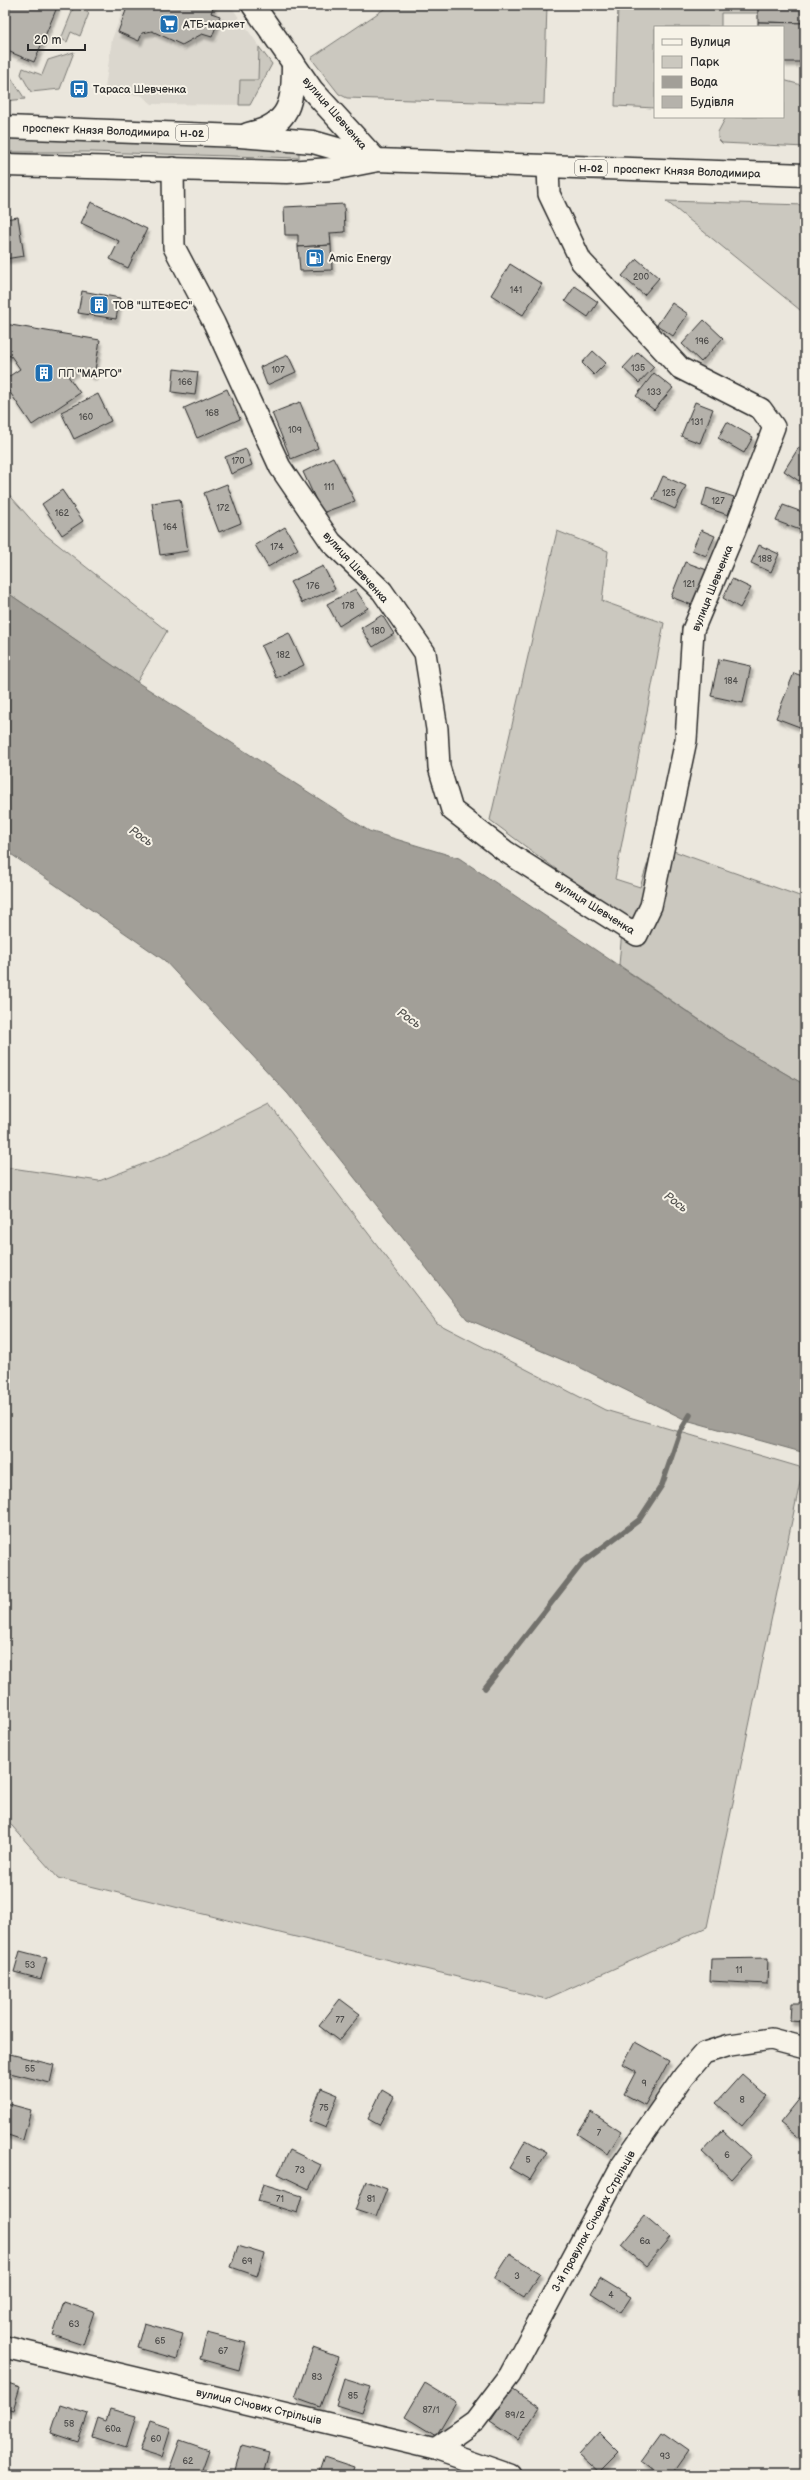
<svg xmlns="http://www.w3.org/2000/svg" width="810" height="2480" viewBox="0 0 810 2480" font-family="'Balsamiq Sans',sans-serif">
<defs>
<filter id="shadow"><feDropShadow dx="2.5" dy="4.5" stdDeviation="1" flood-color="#0004"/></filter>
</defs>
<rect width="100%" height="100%" fill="#ebe7dd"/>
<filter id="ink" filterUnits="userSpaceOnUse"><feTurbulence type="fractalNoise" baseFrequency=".025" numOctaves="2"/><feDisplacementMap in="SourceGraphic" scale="8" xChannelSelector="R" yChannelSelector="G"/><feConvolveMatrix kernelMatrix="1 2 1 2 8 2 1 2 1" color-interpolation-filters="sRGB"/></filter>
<g filter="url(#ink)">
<path fill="#dbd7ce" d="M 125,5 L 230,5 L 272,64 L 250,105 L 152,104 L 141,95 L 104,95 L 112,39 Z"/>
<g fill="#cbc8bf" stroke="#7b7a75">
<path d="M 390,5 L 547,5 L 544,104 L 347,98 L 339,94 L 311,58 Z"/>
<path d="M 618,5 L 758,5 L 758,13 L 721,13 L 721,27 L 655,27 L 655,108 L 615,106 Z"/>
<path d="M 74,7 L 89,13 L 80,36 L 71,32 L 67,42 L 61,39 Z"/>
<path d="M 259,47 L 272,64 L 250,105 L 239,105 L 240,80 L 258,80 Z"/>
<path d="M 74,52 L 60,89 L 31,92 L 21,74 L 23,68 L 42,75 L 48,60 Z"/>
<path d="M 10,76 L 25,99 L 5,101 Z"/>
<path d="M 783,80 L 805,86 L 805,147 L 722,143 L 718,139 L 718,132 L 726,117 L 783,117 Z"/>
<path d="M 5,138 L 91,139 L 299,150 L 299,158 L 91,152 L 5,152 Z"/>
<path d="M 666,201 L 805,205 L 805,314 Z"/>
<path d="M 5,490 L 42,532 L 167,631 L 137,682 L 5,591 Z"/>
<path d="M 557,531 L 608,551 L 602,601 L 664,623 L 615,879 L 640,887 L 654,844 L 805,898 L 805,1085 L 738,1046 L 619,965 L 623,919 L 490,820 Z"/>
<path d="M 269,1104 L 437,1323 L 605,1410 L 803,1468 L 707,1927 L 546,1999 L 58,1878 L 5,1818 L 5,1167 L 99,1181 L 169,1154 Z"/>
</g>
<path fill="#a29f98" stroke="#72716c" d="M 5,591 L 137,682 L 369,831 L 459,858 L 738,1046 L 805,1085 L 805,1453 L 686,1420 L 579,1367 L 467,1319 L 288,1094 L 164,960 L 5,850 Z"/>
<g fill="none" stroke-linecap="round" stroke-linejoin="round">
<path stroke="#72716c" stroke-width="5.5" d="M 485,1688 L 583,1562 L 639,1520 L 662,1485 L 680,1432 L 690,1415"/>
</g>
<g fill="#b5b2ab" stroke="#2b2b2b" filter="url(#shadow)">
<path d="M 11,5 L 58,5 L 34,62 L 5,50 L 5,9 L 9,11 Z"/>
<path d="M 128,5 L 214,5 L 211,13 L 220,16 L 212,37 L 202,34 L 182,45 L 152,31 L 142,33 L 139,41 L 118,32 Z"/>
<path d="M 758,5 L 805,5 L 805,23 L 758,22 Z"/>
<path d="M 758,22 L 805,23 L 805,62 L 783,62 L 783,27 L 758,27 Z"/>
<path d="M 91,202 L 147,229 L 128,268 L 110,259 L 119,241 L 81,223 Z"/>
<path d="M 344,204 L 345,232 L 330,233 L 331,245 L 298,247 L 298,235 L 285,235 L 284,207 Z"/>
<path d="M 18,217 L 24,256 L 5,259 L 5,219 Z"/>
<path d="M 331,245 L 332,270 L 300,271 L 298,247 Z"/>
<path d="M 637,259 L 659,278 L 644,295 L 622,276 Z"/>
<path d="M 510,264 L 542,284 L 523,315 L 491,295 Z"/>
<path d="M 575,286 L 598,302 L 588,317 L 565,301 Z"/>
<path d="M 82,291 L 120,298 L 116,319 L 78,313 Z"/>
<path d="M 672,303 L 688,314 L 673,336 L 657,325 Z"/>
<path d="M 704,320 L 723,338 L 701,362 L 682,344 Z"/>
<path d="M 5,324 L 100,340 L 94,376 L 79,369 L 68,376 L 80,393 L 32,425 L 5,385 L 5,379 L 20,369 L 11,356 L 5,355 Z"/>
<path d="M 593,351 L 606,363 L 594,375 L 582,363 Z"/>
<path d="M 638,352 L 654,367 L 639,383 L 623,368 Z"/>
<path d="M 288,355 L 296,372 L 267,385 L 260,367 Z"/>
<path d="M 174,369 L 198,372 L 195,395 L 172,392 Z"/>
<path d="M 654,373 L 673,388 L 654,410 L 636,396 Z"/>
<path d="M 227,389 L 240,419 L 197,438 L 184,408 Z"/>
<path d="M 98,394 L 111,421 L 74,439 L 61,412 Z"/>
<path d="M 300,402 L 318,448 L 291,459 L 272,413 Z"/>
<path d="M 695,402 L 713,409 L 700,443 L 681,436 Z"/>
<path d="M 727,422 L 753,437 L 744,453 L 718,438 Z"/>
<path d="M 799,447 L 805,451 L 805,472 L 799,481 L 784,471 Z"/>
<path d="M 246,449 L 252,465 L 231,474 L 225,457 Z"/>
<path d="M 333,457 L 355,501 L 322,513 L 303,472 Z"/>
<path d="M 663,476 L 686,486 L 675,509 L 653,499 Z"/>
<path d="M 227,484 L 241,523 L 219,532 L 204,493 Z"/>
<path d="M 707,488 L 734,497 L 728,515 L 702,506 Z"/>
<path d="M 62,490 L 83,521 L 62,535 L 42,504 Z"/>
<path d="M 180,499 L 188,551 L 160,555 L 152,503 Z"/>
<path d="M 783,505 L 805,513 L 800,530 L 776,521 Z"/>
<path d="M 285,527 L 298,549 L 268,567 L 255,545 Z"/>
<path d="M 701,530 L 715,536 L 706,556 L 692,550 Z"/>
<path d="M 759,545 L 779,554 L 771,572 L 751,563 Z"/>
<path d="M 685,562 L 707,570 L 692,605 L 671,597 Z"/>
<path d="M 323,566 L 335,589 L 302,603 L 290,582 Z"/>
<path d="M 732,579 L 751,588 L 740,608 L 723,598 Z"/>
<path d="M 355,589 L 368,608 L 339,626 L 327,604 Z"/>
<path d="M 382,615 L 394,634 L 373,647 L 361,628 Z"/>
<path d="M 289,633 L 304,665 L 276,678 L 261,646 Z"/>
<path d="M 719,659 L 751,666 L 743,703 L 711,696 Z"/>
<path d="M 794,673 L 805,677 L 805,729 L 776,718 Z"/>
<path d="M 20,1951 L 47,1958 L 41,1979 L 14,1972 Z"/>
<path d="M 768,1958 L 767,1984 L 710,1981 L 711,1959 Z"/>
<path d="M 340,1999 L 360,2014 L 339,2041 L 319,2026 Z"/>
<path d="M 791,2003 L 805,2003 L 805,2022 L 790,2021 Z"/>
<path d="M 635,2042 L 669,2061 L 645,2105 L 624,2094 L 636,2071 L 623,2064 Z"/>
<path d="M 10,2054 L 54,2065 L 50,2083 L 6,2072 Z"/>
<path d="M 742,2074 L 767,2096 L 742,2126 L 716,2103 Z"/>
<path d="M 321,2088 L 338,2095 L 326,2128 L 309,2121 Z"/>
<path d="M 382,2090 L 394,2097 L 379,2125 L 368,2119 Z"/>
<path d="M 805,2092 L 805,2140 L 804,2142 L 780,2123 Z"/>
<path d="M 5,2103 L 31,2110 L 23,2140 L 5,2134 Z"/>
<path d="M 591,2112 L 621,2132 L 608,2154 L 577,2134 Z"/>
<path d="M 722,2130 L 751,2157 L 731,2179 L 702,2152 Z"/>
<path d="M 526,2140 L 547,2152 L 530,2180 L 509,2168 Z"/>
<path d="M 290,2150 L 321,2165 L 309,2189 L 278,2174 Z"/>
<path d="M 366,2181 L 387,2189 L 376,2217 L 355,2210 Z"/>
<path d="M 263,2184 L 302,2196 L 297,2213 L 258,2201 Z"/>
<path d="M 645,2216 L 670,2237 L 646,2266 L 621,2245 Z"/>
<path d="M 238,2246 L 264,2254 L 257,2276 L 231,2267 Z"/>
<path d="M 510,2254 L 540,2273 L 524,2298 L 494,2279 Z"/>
<path d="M 600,2278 L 631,2297 L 621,2312 L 591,2293 Z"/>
<path d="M 64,2302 L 94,2312 L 83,2345 L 53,2335 Z"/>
<path d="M 144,2323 L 183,2334 L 176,2359 L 137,2348 Z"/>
<path d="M 207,2333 L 246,2343 L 239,2370 L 200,2359 Z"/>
<path d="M 313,2348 L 338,2357 L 320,2407 L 295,2398 Z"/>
<path d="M 344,2379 L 370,2387 L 361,2413 L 336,2405 Z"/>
<path d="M 5,2382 L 20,2387 L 13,2410 L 5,2408 Z"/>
<path d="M 425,2383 L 456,2402 L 436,2436 L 405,2417 Z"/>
<path d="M 512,2389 L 539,2408 L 518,2440 L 490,2422 Z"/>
<path d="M 60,2405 L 88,2414 L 78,2442 L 51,2433 Z"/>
<path d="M 110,2409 L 136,2416 L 126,2448 L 92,2437 L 98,2418 L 106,2421 Z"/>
<path d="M 150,2421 L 171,2428 L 162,2457 L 140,2450 Z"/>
<path d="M 662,2432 L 689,2451 L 672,2475 L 660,2475 L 641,2461 Z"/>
<path d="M 599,2433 L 619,2453 L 599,2473 L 579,2455 Z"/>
<path d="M 180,2440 L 209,2450 L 200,2475 L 175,2475 L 168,2473 Z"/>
<path d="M 242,2445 L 269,2452 L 263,2475 L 234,2475 Z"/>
<path d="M 324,2457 L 354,2467 L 351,2475 L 318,2475 Z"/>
</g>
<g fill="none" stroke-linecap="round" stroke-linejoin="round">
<defs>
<g id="street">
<path d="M 173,168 L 174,247 L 214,323 L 280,467 L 331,542 L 382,591 L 425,653 L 437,729 L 439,767 L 452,810 L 505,851 L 637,935 L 651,906 L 686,740 L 693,630 L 735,530 L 774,427 L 761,409 L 680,368 L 581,261 L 549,194 L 548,166"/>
<path d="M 5,2347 L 435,2449 L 510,2475"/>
<path d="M 435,2449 L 475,2421 L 510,2375 L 622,2165 L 684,2076 L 704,2053 L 730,2045 L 771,2039 L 805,2048"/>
</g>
<path id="secondary" d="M 253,5 L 312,90 L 376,160"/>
<g id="primary">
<path d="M 5,127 L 240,136 L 313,142 L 376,160 L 805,175"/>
<path d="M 248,134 C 291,125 293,102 293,62"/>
<path d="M 5,165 L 287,172 L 332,169 L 373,161"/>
</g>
</defs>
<use href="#street" stroke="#2b2b2b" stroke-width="24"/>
<use href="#secondary" stroke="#2b2b2b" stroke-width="25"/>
<use href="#primary" stroke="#2b2b2b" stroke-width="25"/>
<use href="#street" stroke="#f7f3e8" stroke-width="21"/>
<use href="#secondary" stroke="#f7f3e8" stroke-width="22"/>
<use href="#primary" stroke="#f7f3e8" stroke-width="22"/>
</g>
</g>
<defs>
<symbol id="supermarket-square" viewBox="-11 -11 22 22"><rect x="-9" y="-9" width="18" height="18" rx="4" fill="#1f6fb2" stroke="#f7f3e8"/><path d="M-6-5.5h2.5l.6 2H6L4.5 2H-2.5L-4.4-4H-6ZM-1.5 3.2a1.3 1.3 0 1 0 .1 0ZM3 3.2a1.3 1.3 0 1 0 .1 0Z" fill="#fff"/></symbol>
<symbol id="bus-square" viewBox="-11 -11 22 22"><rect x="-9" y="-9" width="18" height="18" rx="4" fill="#1f6fb2" stroke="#f7f3e8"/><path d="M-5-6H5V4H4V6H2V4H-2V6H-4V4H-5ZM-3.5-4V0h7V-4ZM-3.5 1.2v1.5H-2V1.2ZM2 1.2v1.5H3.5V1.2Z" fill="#fff"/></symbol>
<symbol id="fuel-square" viewBox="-11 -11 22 22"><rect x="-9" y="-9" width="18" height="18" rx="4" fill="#1f6fb2" stroke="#f7f3e8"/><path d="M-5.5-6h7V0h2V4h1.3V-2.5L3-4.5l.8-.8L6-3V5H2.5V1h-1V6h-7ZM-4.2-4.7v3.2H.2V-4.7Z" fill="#fff"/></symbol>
<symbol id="building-square" viewBox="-11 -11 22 22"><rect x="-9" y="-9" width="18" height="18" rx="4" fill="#1f6fb2" stroke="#f7f3e8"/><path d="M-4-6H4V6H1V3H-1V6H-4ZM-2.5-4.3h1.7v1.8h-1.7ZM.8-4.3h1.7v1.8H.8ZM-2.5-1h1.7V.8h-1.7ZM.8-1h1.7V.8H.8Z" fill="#fff"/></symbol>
</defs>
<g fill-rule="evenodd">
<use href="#supermarket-square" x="158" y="13" width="22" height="22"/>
<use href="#bus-square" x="68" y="78" width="22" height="22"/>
<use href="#fuel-square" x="304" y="247" width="22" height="22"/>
<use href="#building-square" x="88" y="294" width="22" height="22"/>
<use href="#building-square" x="33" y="362" width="22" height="22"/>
</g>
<g text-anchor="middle" stroke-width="4" stroke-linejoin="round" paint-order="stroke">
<g font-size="9" fill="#4e4d4b">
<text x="641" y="280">200</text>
<text x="516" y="293">141</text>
<text x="702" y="344">196</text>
<text x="638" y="371">135</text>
<text x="278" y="373">107</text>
<text x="185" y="385">166</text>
<text x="654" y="395">133</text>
<text x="212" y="416">168</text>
<text x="86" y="420">160</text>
<text x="697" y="425">131</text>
<text x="295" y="433">109</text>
<text x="238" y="464">170</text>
<text x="329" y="490">111</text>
<text x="669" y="496">125</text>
<text x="718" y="504">127</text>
<text x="223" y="511">172</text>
<text x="62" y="516">162</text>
<text x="170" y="530">164</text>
<text x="277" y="550">174</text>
<text x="765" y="562">188</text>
<text x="689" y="587">121</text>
<text x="313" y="589">176</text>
<text x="348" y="609">178</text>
<text x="378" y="634">180</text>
<text x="283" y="658">182</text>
<text x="731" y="684">184</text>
<text x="30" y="1968">53</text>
<text x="739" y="1973">11</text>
<text x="340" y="2023">77</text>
<text x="30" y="2072">55</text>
<text x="644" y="2086">9</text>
<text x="742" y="2103">8</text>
<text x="324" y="2111">75</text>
<text x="599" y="2136">7</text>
<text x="727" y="2158">6</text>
<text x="528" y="2163">5</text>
<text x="300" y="2173">73</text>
<text x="280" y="2202">71</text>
<text x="371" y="2202">81</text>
<text x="645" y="2244">6а</text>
<text x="247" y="2264">69</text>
<text x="517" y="2279">3</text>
<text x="611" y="2298">4</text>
<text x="74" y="2327">63</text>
<text x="160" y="2344">65</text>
<text x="223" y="2354">67</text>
<text x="317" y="2380">83</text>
<text x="353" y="2399">85</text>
<text x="431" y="2413">87/1</text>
<text x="515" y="2418">89/2</text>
<text x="69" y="2427">58</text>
<text x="113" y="2432">60а</text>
<text x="156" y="2442">60</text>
<text x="665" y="2459">93</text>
<text x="188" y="2464">62</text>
</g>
<g fill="#f7f3e8" stroke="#686764" stroke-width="1">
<rect x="176" y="125" width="32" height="16" rx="3"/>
<rect x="575" y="160" width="32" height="16" rx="3"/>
</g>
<g font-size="10" font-weight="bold" fill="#2b2b2b">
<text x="192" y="137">Н-02</text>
<text x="591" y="172">Н-02</text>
</g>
<g font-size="11" fill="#2b2b2b" stroke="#f7f3e8" text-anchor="start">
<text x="183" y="28">АТБ-маркет</text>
<text x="93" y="93">Тараса Шевченка</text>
<text x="329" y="262">Amic Energy</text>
<text x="113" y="309">ТОВ "ШТЕФЕС"</text>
<text x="58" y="377">ПП "МАРГО"</text>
</g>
<g font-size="11" fill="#2b2b2b" stroke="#f7f3e8">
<text transform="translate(335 113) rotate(49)" y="4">вулиця Шевченка</text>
<text transform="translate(96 130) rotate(2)" y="4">проспект Князя Володимира</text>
<text transform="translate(687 171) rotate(2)" y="4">проспект Князя Володимира</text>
<text transform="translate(356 567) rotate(48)" y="4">вулиця Шевченка</text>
<text transform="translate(712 588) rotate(-68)" y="4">вулиця Шевченка</text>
<text transform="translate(595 907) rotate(32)" y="4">вулиця Шевченка</text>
<text transform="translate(593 2221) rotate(-61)" y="4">3-й провулок Січових Стрільців</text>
<text transform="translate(259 2406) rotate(13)" y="4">вулиця Січових Стрільців</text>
</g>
<g font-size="12" font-style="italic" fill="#555451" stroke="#f7f3e8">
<text transform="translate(141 836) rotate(34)" y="4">Рось</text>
<text transform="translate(409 1018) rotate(34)" y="4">Рось</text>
<text transform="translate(676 1202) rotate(37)" y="4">Рось</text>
</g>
</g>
<rect width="810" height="2480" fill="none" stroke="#f7f3e8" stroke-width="20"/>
<rect x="10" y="10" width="790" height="2460" fill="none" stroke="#2b2b2b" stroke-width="1.5" filter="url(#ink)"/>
<rect x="654" y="26" width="130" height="92" fill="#f7f3e8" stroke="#a5a39c"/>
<rect x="662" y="39" width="20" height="6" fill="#f7f3e8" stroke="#a5a39c"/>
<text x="690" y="46" font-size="12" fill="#2b2b2b">Вулиця</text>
<rect x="662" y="56" width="20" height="12" fill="#cbc8bf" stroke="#a5a39c"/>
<text x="690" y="66" font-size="12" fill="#2b2b2b">Парк</text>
<rect x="662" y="76" width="20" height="12" fill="#a29f98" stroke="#a5a39c"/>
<text x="690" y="86" font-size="12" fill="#2b2b2b">Вода</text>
<rect x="662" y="96" width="20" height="12" fill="#b5b2ab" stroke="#a5a39c"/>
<text x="690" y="106" font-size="12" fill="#2b2b2b">Будівля</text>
<path d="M28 44v6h57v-6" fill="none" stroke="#2b2b2b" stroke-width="2"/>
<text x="34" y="44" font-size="12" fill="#2b2b2b" stroke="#f7f3e8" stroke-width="3" paint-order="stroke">20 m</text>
</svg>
